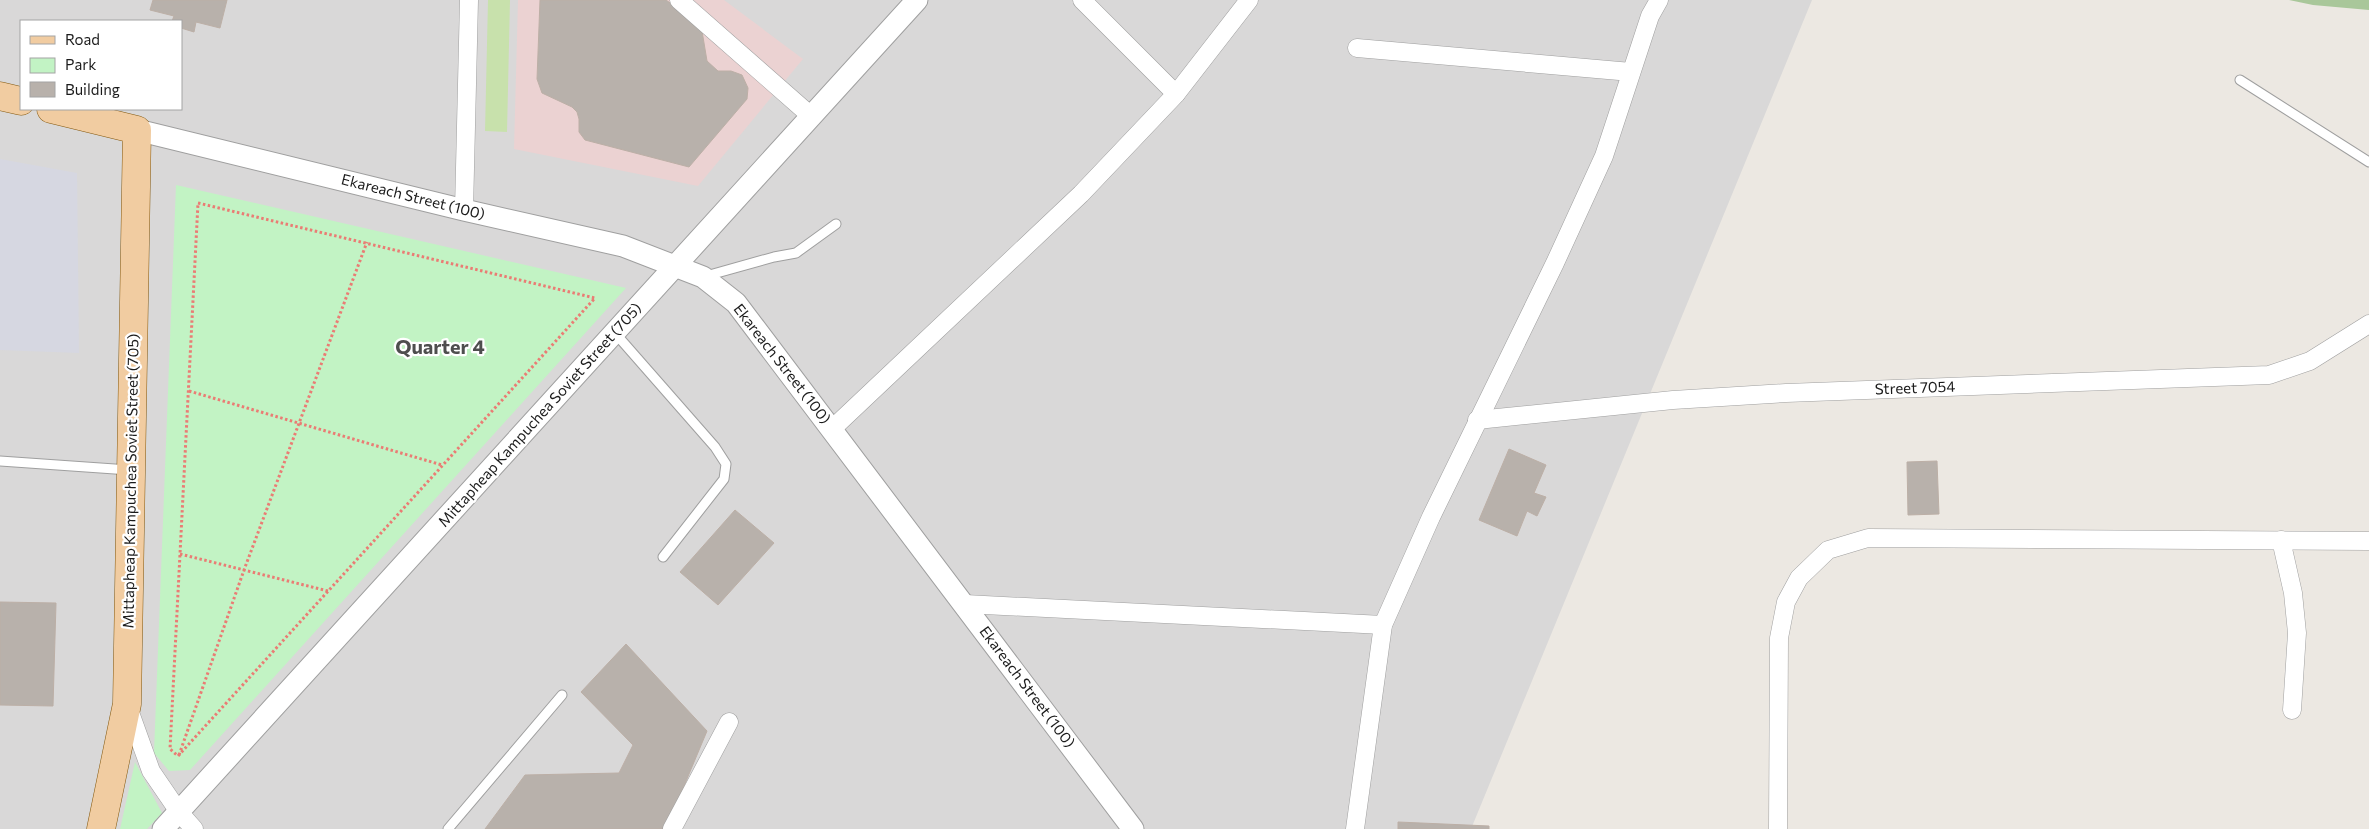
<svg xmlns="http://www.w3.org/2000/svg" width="2369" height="829" viewBox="0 0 2369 829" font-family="Commissioner,sans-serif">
<rect width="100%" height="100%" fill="#ece8e2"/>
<path fill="#d9d8d8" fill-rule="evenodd" d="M 0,0 L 1812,0 L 1471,829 L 0,829 ZM 21,21 L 181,21 L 181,109 L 21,109 Z"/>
<path fill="#ebd2d2" d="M 518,0 L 724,0 L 803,59 L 698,186 L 514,149 Z"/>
<path fill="#c8e1ac" d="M 488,0 L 510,0 L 507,132 L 485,131 Z"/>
<path fill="#a9c79a" d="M 2289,0 L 2369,0 L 2369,10 L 2313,5 Z"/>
<g fill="#c2f3c4">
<path d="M 176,185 L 626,288 L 190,770 L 169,771 L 154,753 Z"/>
<path d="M 135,762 L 162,813 L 147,829 L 120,829 Z"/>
</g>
<path fill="#d6d7e1" d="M 0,159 L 77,173 L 79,353 L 0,350 Z"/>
<g fill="#b8b1ab" stroke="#bcafa6">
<path d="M 153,0 L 227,0 L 220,28 L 196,22 L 194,32 L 181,28 L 181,21 L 172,21 L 174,16 L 150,10 Z"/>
<path d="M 540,0 L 666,0 L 701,25 L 707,61 L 718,71 L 731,71 L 742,75 L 748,88 L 747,99 L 689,167 L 585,140 L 579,132 L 579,119 L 577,112 L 572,107 L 542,93 L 537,79 Z"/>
<path d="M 1509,449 L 1546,465 L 1534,493 L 1546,497 L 1537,516 L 1527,511 L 1517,536 L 1479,520 Z"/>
<path d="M 1937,461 L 1939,514 L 1908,515 L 1907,462 Z"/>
<path d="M 735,510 L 774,543 L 718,605 L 680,572 Z"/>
<path d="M 0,602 L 56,603 L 53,706 L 0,705 Z"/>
<path d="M 626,644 L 707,731 L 666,829 L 485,829 L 525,775 L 619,773 L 633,745 L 581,692 Z"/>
<path d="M 1398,822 L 1489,826 L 1489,829 L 1398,829 Z"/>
</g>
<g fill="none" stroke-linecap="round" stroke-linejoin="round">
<defs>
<g id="service">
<path d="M 2240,80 L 2369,162"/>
<path d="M 706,276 L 774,257 L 796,253 L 836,224"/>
<path d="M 615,333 L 715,447 L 726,464 L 724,479 L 663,557"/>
<path d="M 0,461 L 129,470"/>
<path d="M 448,829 L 562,695"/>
</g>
<g id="minor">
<path d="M 679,0 L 811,116"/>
<path d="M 1082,0 L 1176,94"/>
<path d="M 1357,48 L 1631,72"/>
<path d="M 464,210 L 469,0"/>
<path d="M 1477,420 L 1673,400 L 1786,393 L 2269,375 L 2310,361 L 2369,324"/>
<path d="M 832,429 L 1081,194 L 1176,94 L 1249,0"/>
<path d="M 2281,540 L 2293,593 L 2297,633 L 2292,710"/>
<path d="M 965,604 L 1383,625"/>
<path d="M 128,707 L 151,771 L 179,812 L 194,829"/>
<path d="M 672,829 L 729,722"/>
<path d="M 1355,829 L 1383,625 L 1431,517 L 1555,263 L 1604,156 L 1650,16 L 1659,0"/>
<path d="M 1778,829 L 1779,638 L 1786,602 L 1799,578 L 1828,550 L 1868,538 L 2369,541"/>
</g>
<g id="tertiary">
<path d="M 137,130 L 464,210 L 623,246 L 703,277 L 736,303 L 1133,829"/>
<path d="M 163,829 L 917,0"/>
</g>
<g id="primary">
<path d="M 0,96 L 21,101"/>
<path d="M 51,109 L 137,130 L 127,704 L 101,829"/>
</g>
</defs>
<use href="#service" stroke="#9f9f9f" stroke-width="11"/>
<use href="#minor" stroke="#9f9f9f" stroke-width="19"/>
<use href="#tertiary" stroke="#9f9f9f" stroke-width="23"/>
<use href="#primary" stroke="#83580f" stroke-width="29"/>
<g stroke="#ea7c74" stroke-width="3" stroke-dasharray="2.5 2.5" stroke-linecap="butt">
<path d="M 198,203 L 595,298 L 178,756 L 170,749 Z"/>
<path d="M 189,391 L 442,465"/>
<path d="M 180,554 L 328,591"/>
<path d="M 179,755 L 244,570 L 367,242"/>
</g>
<use href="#service" stroke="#fff" stroke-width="9"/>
<use href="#minor" stroke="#fff" stroke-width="18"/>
<use href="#tertiary" stroke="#fff" stroke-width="21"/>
<use href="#primary" stroke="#f1cca1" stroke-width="28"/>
</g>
<g text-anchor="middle" stroke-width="4.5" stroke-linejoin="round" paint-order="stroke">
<g font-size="15" fill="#1b1b1b" stroke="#fff">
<text transform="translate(413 197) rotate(14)" y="5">Ekareach Street (100)</text>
<text transform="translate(782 364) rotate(52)" y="5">Ekareach Street (100)</text>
<text transform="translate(1915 388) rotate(-2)" y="5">Street 7054</text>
<text transform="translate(540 415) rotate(-48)" y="5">Mittapheap Kampuchea Soviet Street (705)</text>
<text transform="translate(131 481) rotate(-89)" y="5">Mittapheap Kampuchea Soviet Street (705)</text>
<text transform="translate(1027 687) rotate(53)" y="5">Ekareach Street (100)</text>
</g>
<g font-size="20" font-weight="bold" fill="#4e4e4e" stroke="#fff">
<text x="440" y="354">Quarter 4</text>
</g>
</g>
<rect x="20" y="20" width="162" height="90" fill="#ffffff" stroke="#a4a4a4"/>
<rect x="30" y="36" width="25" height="8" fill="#f1cca1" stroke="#a4a4a4"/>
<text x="65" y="45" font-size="15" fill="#1b1b1b">Road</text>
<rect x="30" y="58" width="25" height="15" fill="#c2f3c4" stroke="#a4a4a4"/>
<text x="65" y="70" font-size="15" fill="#1b1b1b">Park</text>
<rect x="30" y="82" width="25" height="15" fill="#b8b1ab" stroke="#a4a4a4"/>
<text x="65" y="95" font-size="15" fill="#1b1b1b">Building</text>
</svg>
